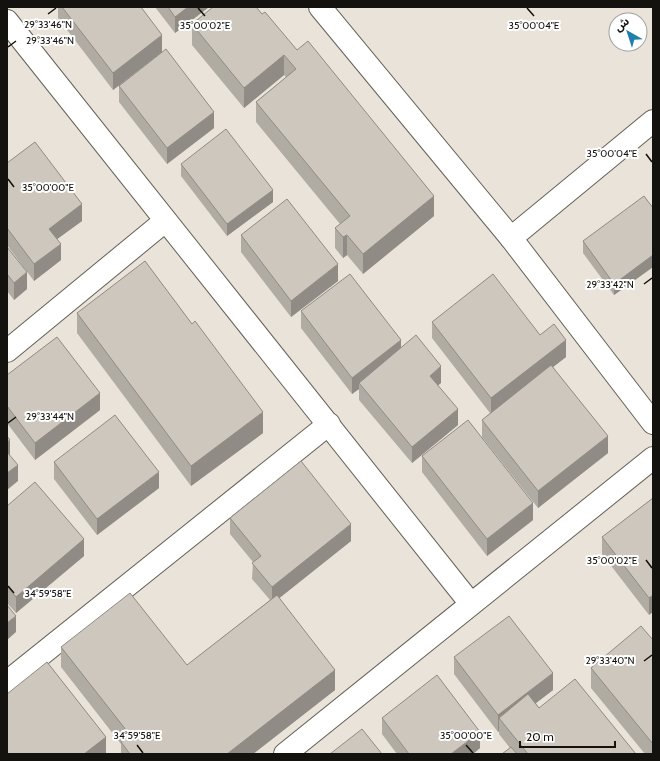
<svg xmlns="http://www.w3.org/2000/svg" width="660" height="761" viewBox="0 0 660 761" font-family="Cabin,'Noto Sans Arabic',sans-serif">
<rect width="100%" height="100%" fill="#e9e3d9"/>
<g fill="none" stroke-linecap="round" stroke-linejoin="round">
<defs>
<g id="street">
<path d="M 320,7 L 511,238 L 653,423"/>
<path d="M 7,21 C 161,216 317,409 471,604"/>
<path d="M 511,238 L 653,121"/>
<path d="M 7,351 L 165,221"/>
<path d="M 7,682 L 329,424"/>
<path d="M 285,754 L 653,458"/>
</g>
</defs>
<use href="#street" stroke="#656057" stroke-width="24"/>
<use href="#street" stroke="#fff" stroke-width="22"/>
</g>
<g fill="#b0aba3">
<path d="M 58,7 L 141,7 L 162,52 L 113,90 L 58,18 Z"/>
<path d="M 155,7 L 209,7 L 175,33 Z"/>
<path d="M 256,7 L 434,216 L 363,274 L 347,255 L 343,258 L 335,248 L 335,228 L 340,224 L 256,122 L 256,102 L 286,77 L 284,75 L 244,108 L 192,45 L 192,24 Z"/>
<path d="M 119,86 L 214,128 L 167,164 L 119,102 Z"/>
<path d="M 7,163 L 82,221 L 57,239 L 61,260 L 34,281 L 7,245 Z"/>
<path d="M 181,164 L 273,202 L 227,236 L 181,176 Z"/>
<path d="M 653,208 L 653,267 L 614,295 L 583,253 L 583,241 Z"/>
<path d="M 241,235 L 338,281 L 291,317 L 241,252 Z"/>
<path d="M 7,247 L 27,289 L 14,300 L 7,291 Z"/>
<path d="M 301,311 L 401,348 L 441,383 L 438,385 L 458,425 L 412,463 L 359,400 L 359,389 L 352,394 L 301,328 Z"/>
<path d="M 77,313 L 263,433 L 191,486 L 77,333 Z"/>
<path d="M 432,322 L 540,335 L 566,357 L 553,367 L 608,453 L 538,508 L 482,437 L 482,420 L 490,413 L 432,338 Z"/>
<path d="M 7,375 L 100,410 L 35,460 L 7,423 Z"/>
<path d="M 422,456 L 533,520 L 487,556 L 422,472 Z"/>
<path d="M 54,462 L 159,488 L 97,535 L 54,479 Z"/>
<path d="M 653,498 L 649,615 L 602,554 L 602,537 Z"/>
<path d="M 7,506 L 84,556 L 16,613 L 7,603 Z"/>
<path d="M 230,518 L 351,541 L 279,598 L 335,690 L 253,754 L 121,754 L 121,744 L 61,667 L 61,647 L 187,665 L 270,600 L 252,579 L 253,562 L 230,534 Z"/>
<path d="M 653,640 L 653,754 L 645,754 L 591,688 L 591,668 Z"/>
<path d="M 454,657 L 553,690 L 536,703 L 539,708 L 636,754 L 502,754 L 510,748 L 499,734 L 499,731 L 498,732 L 454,674 Z"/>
<path d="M 382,718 L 480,748 L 473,754 L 397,754 L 382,734 Z"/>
</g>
<g fill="#908b84">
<path d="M 188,7 L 209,7 L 175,33 L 175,17 Z"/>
<path d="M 162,35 L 162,52 L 113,90 L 113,73 Z"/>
<path d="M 284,55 L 284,75 L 244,108 L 244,88 Z"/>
<path d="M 214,112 L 214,128 L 167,164 L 167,148 Z"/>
<path d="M 273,190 L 273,202 L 227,236 L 227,224 Z"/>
<path d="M 434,196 L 434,216 L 363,274 L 363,254 Z"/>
<path d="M 82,204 L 82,221 L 49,245 L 49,229 Z"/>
<path d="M 347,235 L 347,255 L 343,258 L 343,237 Z"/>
<path d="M 61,244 L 61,260 L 34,281 L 34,264 Z"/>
<path d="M 653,255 L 653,267 L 614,295 L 614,284 Z"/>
<path d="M 338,264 L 338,281 L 291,317 L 291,301 Z"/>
<path d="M 27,272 L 27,289 L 14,300 L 14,283 Z"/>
<path d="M 401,340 L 401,357 L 359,383 L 359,389 L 352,394 L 352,378 Z"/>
<path d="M 566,340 L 566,357 L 491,415 L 491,398 Z"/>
<path d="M 441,366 L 441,383 L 430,392 L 430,376 Z"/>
<path d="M 100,393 L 100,410 L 35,460 L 35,443 Z"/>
<path d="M 458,409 L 458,425 L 412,463 L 412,447 Z"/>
<path d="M 263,412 L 263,433 L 191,486 L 191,466 Z"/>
<path d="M 608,436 L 608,453 L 538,508 L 538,491 Z"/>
<path d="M 10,440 L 10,457 L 7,459 L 7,442 Z"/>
<path d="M 18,465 L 18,481 L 7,490 L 7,473 Z"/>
<path d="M 159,472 L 159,488 L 97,535 L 97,519 Z"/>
<path d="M 533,503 L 533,520 L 487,556 L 487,539 Z"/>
<path d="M 351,524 L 351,541 L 272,604 L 272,587 Z"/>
<path d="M 84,539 L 84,556 L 16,613 L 16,597 Z"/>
<path d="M 653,595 L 653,612 L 649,615 L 649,598 Z"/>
<path d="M 16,616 L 16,632 L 7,640 L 7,623 Z"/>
<path d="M 335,670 L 335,690 L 253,754 L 227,754 Z"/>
<path d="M 553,673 L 553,690 L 506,726 L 499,718 L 499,731 L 498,732 L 498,715 Z"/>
<path d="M 480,732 L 480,748 L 473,754 L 451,754 Z"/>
<path d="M 106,737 L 106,754 L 84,754 Z"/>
</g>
<g fill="#cdc7bd" stroke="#908b84">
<path d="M 62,7 L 141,7 L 162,35 L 113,73 Z"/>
<path d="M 168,7 L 188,7 L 175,17 Z"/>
<path d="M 213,7 L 256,7 L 262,14 L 265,12 L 297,50 L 308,41 L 434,196 L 363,254 L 347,235 L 343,237 L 335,228 L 350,216 L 256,102 L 296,69 L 284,55 L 244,88 L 192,24 Z"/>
<path d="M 166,49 L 214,112 L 167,148 L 119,86 Z"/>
<path d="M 226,129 L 273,190 L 227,224 L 181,164 Z"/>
<path d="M 35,142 L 82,204 L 49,229 L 61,244 L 34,264 L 7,228 L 7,163 Z"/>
<path d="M 644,196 L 653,208 L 653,255 L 614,284 L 583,241 Z"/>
<path d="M 287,199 L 338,264 L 291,301 L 241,235 Z"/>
<path d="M 7,247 L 27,272 L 14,283 L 7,274 Z"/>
<path d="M 145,261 L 192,324 L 195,321 L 263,412 L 191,466 L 77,313 Z"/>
<path d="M 350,274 L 401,340 L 352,378 L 301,311 Z"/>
<path d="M 493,274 L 540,335 L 554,324 L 566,340 L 491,398 L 432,322 Z"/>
<path d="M 416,335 L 441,366 L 430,376 L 458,409 L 412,447 L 359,383 Z"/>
<path d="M 57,337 L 100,393 L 35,443 L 7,406 L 7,375 Z"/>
<path d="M 551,365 L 608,436 L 538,491 L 482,420 Z"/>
<path d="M 115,415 L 159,472 L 97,519 L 54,462 Z"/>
<path d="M 468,420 L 533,503 L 487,539 L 422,456 Z"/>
<path d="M 7,436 L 10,440 L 7,442 Z"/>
<path d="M 7,452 L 18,465 L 7,473 Z"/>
<path d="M 301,461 L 351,524 L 272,587 L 252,563 L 261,556 L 230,518 Z"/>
<path d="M 35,482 L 84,539 L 16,597 L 7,586 L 7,506 Z"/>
<path d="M 653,498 L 653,595 L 649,598 L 602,537 Z"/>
<path d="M 130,593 L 187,665 L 277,595 L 335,670 L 227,754 L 130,754 L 121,742 L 130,735 L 61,647 Z"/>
<path d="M 7,605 L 16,616 L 7,623 Z"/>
<path d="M 509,616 L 553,673 L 498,715 L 454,657 Z"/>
<path d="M 641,626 L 653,640 L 653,744 L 591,668 Z"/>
<path d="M 47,662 L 106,737 L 84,754 L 7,754 L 7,694 Z"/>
<path d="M 437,675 L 480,732 L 451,754 L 409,754 L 382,718 Z"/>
<path d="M 575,679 L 636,754 L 528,754 L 499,718 L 528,694 L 539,708 Z"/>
<path d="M 362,729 L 382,754 L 330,754 Z"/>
<path d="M 511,747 L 517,754 L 502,754 Z"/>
</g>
<path fill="none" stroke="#14120e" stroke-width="1.5" d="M 198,8 L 205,16M 527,8 L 534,16M 48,14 L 56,8M 8,47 L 16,41M 646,154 L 652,162M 8,179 L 14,187M 644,284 L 652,278M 8,423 L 16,417M 646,560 L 652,568M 8,586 L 14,593M 644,661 L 652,655M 137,745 L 143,753M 466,745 L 473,753"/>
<g font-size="10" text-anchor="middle" fill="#14120e" stroke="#fff" stroke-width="4" stroke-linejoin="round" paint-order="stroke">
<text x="48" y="28">29°33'46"N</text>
<text x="534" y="29">35°00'04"E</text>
<text x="205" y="29">35°00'02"E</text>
<text x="50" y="44">29°33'46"N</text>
<text x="612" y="157">35°00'04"E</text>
<text x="48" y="191">35°00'00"E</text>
<text x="610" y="288">29°33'42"N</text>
<text x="50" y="420">29°33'44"N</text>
<text x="612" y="564">35°00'02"E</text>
<text x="48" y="597">34°59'58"E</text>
<text x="610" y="664">29°33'40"N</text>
<text x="137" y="739">34°59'58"E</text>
<text x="466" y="739">35°00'00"E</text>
</g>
<rect width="660" height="761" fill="none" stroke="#14120e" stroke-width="16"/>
<g transform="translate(628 32) rotate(321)"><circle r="19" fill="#ffffff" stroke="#a1a09f"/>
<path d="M0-3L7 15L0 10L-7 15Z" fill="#217fac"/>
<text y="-6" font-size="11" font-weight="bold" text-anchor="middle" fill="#14120e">ش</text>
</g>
<path d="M520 741v6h95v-6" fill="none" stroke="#14120e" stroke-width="2"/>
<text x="526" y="741" font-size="12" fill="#14120e" stroke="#ffffff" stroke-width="3" paint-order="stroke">20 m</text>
</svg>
